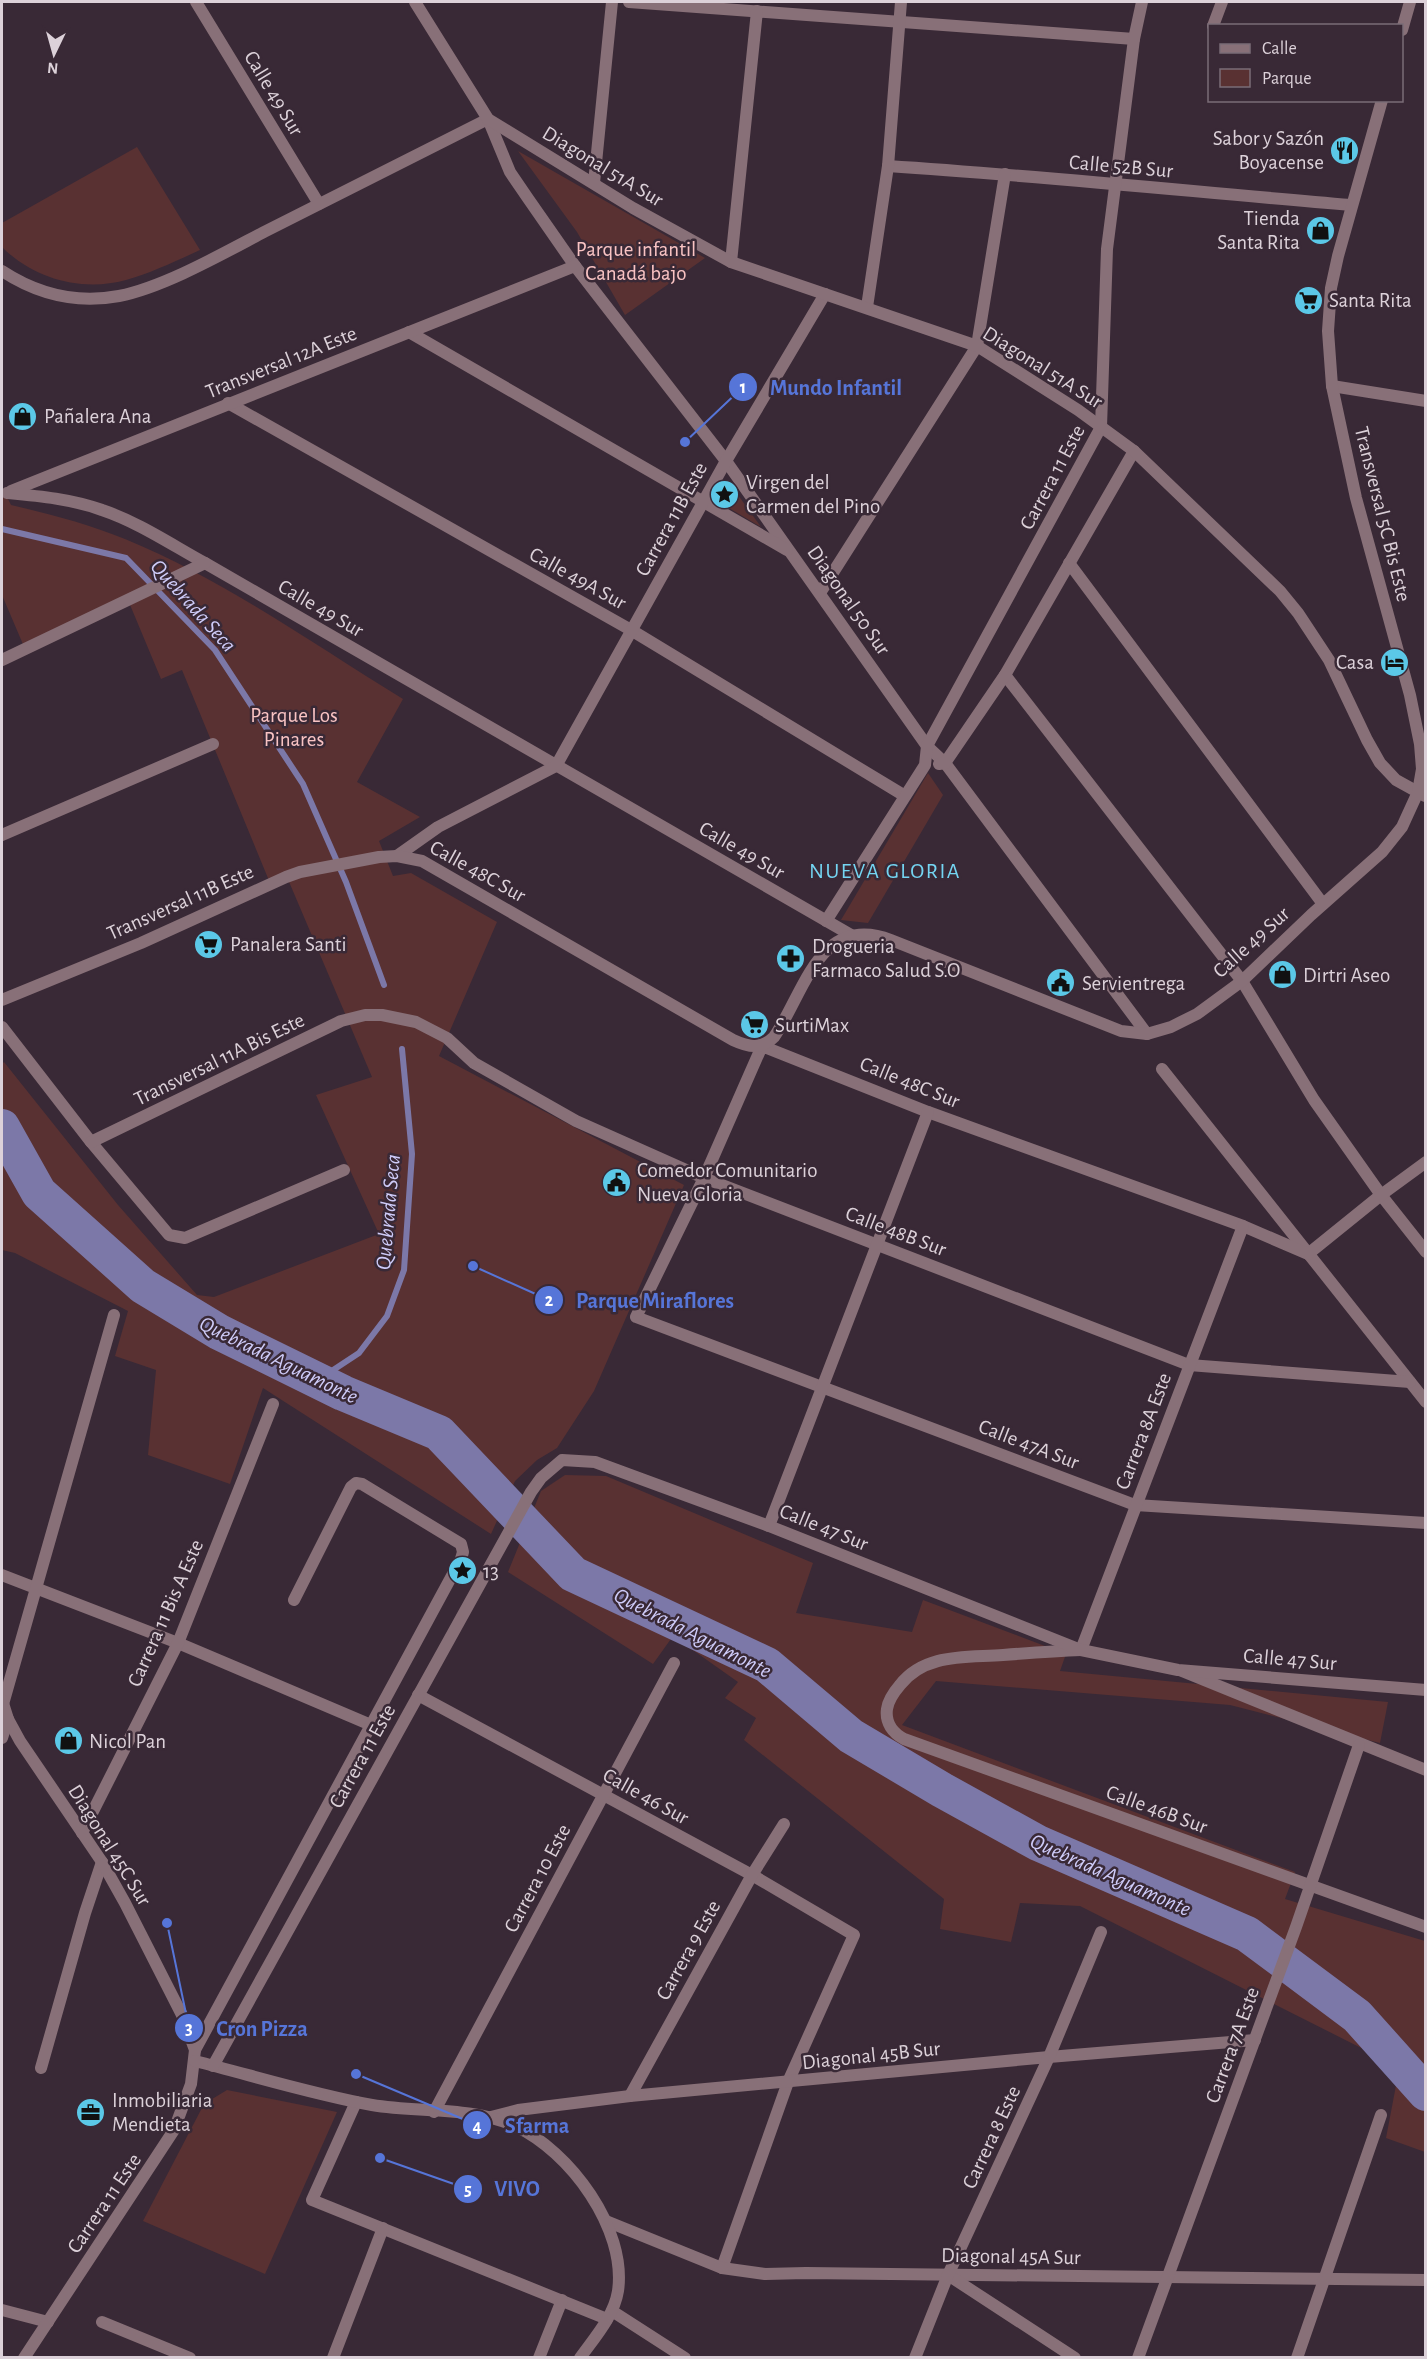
<svg xmlns="http://www.w3.org/2000/svg" width="1427" height="2359" viewBox="0 0 1427 2359" font-family="'Alegreya Sans',sans-serif">
<rect width="100%" height="100%" fill="#392936"/>
<g fill="#593132">
<path d="M 137,147 L 200,250 C 176,261 151,273 126,280 C 82,292 34,279 2,247 L 2,223 Z"/>
<path d="M 518,151 L 705,258 L 625,315 L 577,232 Z"/>
<path d="M 728,481 L 761,527 L 717,501 Z"/>
<path d="M 2,487 L 11,505 C 50,514 88,524 125,539 C 223,579 313,644 403,699 L 357,782 L 420,817 L 379,841 L 393,876 L 411,873 L 497,922 L 439,1056 L 684,1185 L 594,1391 L 557,1448 L 537,1460 L 515,1481 L 491,1534 L 263,1388 L 230,1484 L 148,1455 L 156,1370 L 115,1356 L 128,1311 L 15,1253 L 2,1250 L 2,1064 L 4,1062 L 118,1205 L 197,1295 L 214,1297 L 379,1234 L 316,1095 L 372,1077 L 287,877 L 270,883 L 182,670 L 161,679 L 128,600 L 25,649 L 2,595 Z"/>
<path d="M 928,773 L 943,795 L 868,923 L 841,920 Z"/>
<path d="M 565,1475 L 606,1476 L 813,1563 L 796,1613 L 912,1632 L 923,1600 L 1066,1654 L 1060,1671 L 1388,1702 L 1380,1743 L 1230,1705 L 936,1681 L 902,1725 L 1295,1872 L 1285,1899 L 1425,1941 L 1425,2152 L 1386,2138 L 1398,2075 L 1383,2059 L 1080,1906 L 1020,1903 L 1011,1942 L 940,1929 L 944,1899 L 744,1740 L 756,1718 L 725,1698 L 738,1682 L 673,1636 L 653,1664 L 508,1572 L 541,1491 Z"/>
<path d="M 227,2090 L 337,2112 L 265,2274 L 143,2221 L 204,2104 Z"/>
</g>
<g fill="none" stroke-linecap="round" stroke-linejoin="round">
<g stroke="#7c78a8" stroke-width="6">
<path d="M 2,529 L 126,558 L 215,650 L 303,784 L 346,882 L 384,985"/>
<path d="M 318,1380 L 359,1353 L 387,1316 L 404,1270 L 412,1154 L 402,1049"/>
</g>
<path stroke="#7c78a8" stroke-width="36" d="M 2,1127 L 39,1193 L 143,1286 L 219,1332 L 343,1393 L 439,1433 L 573,1574 L 767,1665 L 851,1736 L 942,1790 L 1038,1843 L 1247,1934 L 1357,2016 L 1426,2093"/>
<path stroke="#887078" stroke-width="12" d="M 1213,26 L 1222,2"/>
<g stroke="#887078" stroke-width="12">
<path d="M 196,2 L 319,204"/>
<path d="M 629,2 L 1134,39"/>
<path d="M 888,166 C 1042,176 1196,192 1351,205"/>
<path d="M 594,183 L 612,2"/>
<path d="M 731,262 L 757,11"/>
<path d="M 2,271 C 37,294 76,304 119,296 C 164,287 222,254 264,232 C 339,194 414,156 488,119 L 510,172 L 527,197 L 575,266 L 726,461 L 927,746 L 945,763 L 1147,1034"/>
<path d="M 867,307 L 888,166 L 901,2"/>
<path d="M 409,332 L 787,550"/>
<path d="M 1332,386 L 1426,401"/>
<path d="M 228,403 L 631,630 L 905,796"/>
<path d="M 11,491 L 575,266"/>
<path d="M 7,493 C 39,496 72,499 102,510 C 138,522 172,545 205,563 L 851,935"/>
<path d="M 1069,563 L 1323,904"/>
<path d="M 820,593 L 977,346 L 1005,174"/>
<path d="M 2,660 L 205,563"/>
<path d="M 1005,675 L 1242,981 L 1314,1100 L 1381,1195 L 1426,1252"/>
<path d="M 939,764 L 945,763 L 1005,675 L 1134,451"/>
<path d="M 2,835 L 213,744"/>
<path d="M 397,856 L 438,827 L 556,766 L 726,461 L 825,294"/>
<path d="M 826,921 L 925,765 L 927,746 L 1101,427 L 1107,249 L 1134,39 L 1142,2"/>
<path d="M 2,1027 L 91,1142 L 169,1235 L 185,1238 L 344,1170"/>
<path d="M 1162,1069 L 1426,1402"/>
<path d="M 91,1142 L 341,1021 L 365,1015 L 382,1015 L 416,1022 L 447,1038 L 474,1063 L 576,1121 L 704,1178 L 1189,1365 L 1410,1382"/>
<path d="M 1426,1162 L 1381,1195 L 1308,1254 L 1243,1226 L 928,1112 L 762,1046 L 704,1178 L 636,1317 L 1135,1505 L 1426,1523"/>
<path d="M 1243,1226 L 1081,1650 C 1055,1651 1029,1653 1003,1655 C 966,1658 925,1653 900,1685 C 894,1692 888,1701 887,1709 C 885,1723 893,1733 904,1739 L 1426,1927"/>
<path d="M 769,1526 L 928,1112"/>
<path d="M 2,1575 L 178,1643 L 371,1725"/>
<path d="M 1182,1671 L 1426,1770"/>
<path d="M 418,1695 L 752,1875 L 854,1935 L 788,2082 L 722,2268"/>
<path d="M 3,1704 L 114,1315"/>
<path d="M 2,1738 L 8,1719"/>
<path d="M 82,1833 L 178,1643 L 273,1404"/>
<path d="M 195,2050 L 461,1559 L 463,1552 L 461,1544 L 362,1484 L 356,1483 L 351,1487 L 294,1600"/>
<path d="M 41,2068 L 85,1913 L 102,1862"/>
<path d="M 630,2096 L 752,1875 L 784,1824"/>
<path d="M 356,2102 L 312,2200 L 607,2319"/>
<path d="M 434,2112 L 674,1663"/>
<path d="M 491,2117 L 518,2110 L 630,2096 L 1049,2057 L 1255,2040"/>
<path d="M 606,2221 L 722,2268 L 765,2274 L 806,2273 L 1426,2280"/>
<path d="M 948,2275 L 1075,2358"/>
<path d="M 2,2310 L 48,2322"/>
<path d="M 612,2311 L 685,2358"/>
<path d="M 102,2322 L 190,2358"/>
<path d="M 333,2358 L 383,2228"/>
<path d="M 539,2358 L 562,2300"/>
<path d="M 915,2358 L 948,2275 L 1049,2057 L 1101,1932"/>
<path d="M 1138,2358 L 1296,1927 L 1359,1745"/>
<path d="M 1297,2358 L 1381,2115"/>
</g>
<g stroke="#887078" stroke-width="12">
<path d="M 415,2 L 488,119 L 633,208 L 731,262 L 977,346 L 1078,410 L 1134,451 L 1280,591 L 1298,613 L 1329,660 L 1367,740 L 1380,763 L 1396,780 L 1425,796"/>
<path d="M 1402,30 L 1410,2"/>
<path d="M 2,1000 L 141,943 L 286,877 L 300,872 L 379,857 L 397,856 L 422,861 L 733,1040 C 748,1047 761,1050 774,1037 C 805,992 819,913 891,940 L 1121,1031 L 1147,1034 L 1171,1027 L 1197,1014 L 1242,981 L 1311,915 L 1382,852 L 1402,827 L 1418,792 L 1422,769 L 1420,744 L 1410,695 L 1356,498 L 1332,386 L 1328,331 L 1331,288 L 1338,256 L 1382,100"/>
<path d="M 2,1700 L 8,1719 L 20,1741 L 102,1862 L 125,1903 L 182,2015 L 195,2050 L 191,2084 L 174,2130 L 24,2358"/>
<path d="M 195,2061 C 254,2076 312,2094 372,2105 C 419,2113 471,2106 515,2126 C 570,2151 627,2229 618,2291 C 614,2316 595,2337 580,2358"/>
<path d="M 213,2066 L 531,1492 L 541,1478 L 562,1460 L 595,1462 L 769,1526 L 1081,1650 L 1178,1670 L 1426,1690"/>
</g>
</g>
<defs>
<symbol id="restaurant-disc" viewBox="-11 -11 22 22"><circle r="9.5" fill="#5bc8e7" stroke="#392936"/><path d="M-5-6h1v4h1v-4h1v4h1v-4h1v5L-1.5 .5V6h-2V.5L-5-1ZM5-6V6H3V1.5H1.5Q1.5-4 5-6Z" fill="#111"/></symbol>
<symbol id="shop-disc" viewBox="-11 -11 22 22"><circle r="9.5" fill="#5bc8e7" stroke="#392936"/><path d="M-5-2.5h2.3a2.7 3.5 0 0 1 5.4 0H5L5.5 6h-11ZM-1.5-2.5h3a1.5 2.3 0 0 0-3 0Z" fill="#111"/></symbol>
<symbol id="supermarket-disc" viewBox="-11 -11 22 22"><circle r="9.5" fill="#5bc8e7" stroke="#392936"/><path d="M-6-5.5h2.5l.6 2H6L4.5 2H-2.5L-4.4-4H-6ZM-1.5 3.2a1.3 1.3 0 1 0 .1 0ZM3 3.2a1.3 1.3 0 1 0 .1 0Z" fill="#111"/></symbol>
<symbol id="sight-disc" viewBox="-11 -11 22 22"><circle r="9.5" fill="#5bc8e7" stroke="#392936"/><path d="M0-6L1.8-2.2L6-1.7L2.9 1.2L3.7 5.4L0 3.3L-3.7 5.4L-2.9 1.2L-6-1.7L-1.8-2.2Z" fill="#111"/></symbol>
<symbol id="hotel-disc" viewBox="-11 -11 22 22"><circle r="9.5" fill="#5bc8e7" stroke="#392936"/><path d="M-6-4.5h1.5V1H6V5H4.5V3h-9V5H-6ZM-4 0a1.8 1.8 0 1 1 3.6 0ZM.5 0V-2.5h3Q6-2.5 6 0Z" fill="#111"/></symbol>
<symbol id="pharmacy-disc" viewBox="-11 -11 22 22"><circle r="9.5" fill="#5bc8e7" stroke="#392936"/><path d="M-2-6h4v4h4v4h-4v4h-4v-4h-4v-4h4Z" fill="#111"/></symbol>
<symbol id="civic-disc" viewBox="-11 -11 22 22"><circle r="9.5" fill="#5bc8e7" stroke="#392936"/><path d="M-.6-6.5H3V-4.5H.6V-3L4-1V1h2V6H-6V1h2V-1L-.6-3ZM-1.2 2.5V6h2.4V2.5Z" fill="#111"/></symbol>
<symbol id="office-disc" viewBox="-11 -11 22 22"><circle r="9.5" fill="#5bc8e7" stroke="#392936"/><path d="M-6-3h4V-5.5h4V-3h4V5H-6ZM-1-4.5V-3h2v-1.5ZM-6 0V1H6V0Z" fill="#111"/></symbol>
</defs>
<g fill-rule="evenodd">
<use href="#restaurant-disc" x="1328" y="134" width="33" height="33"/>
<use href="#shop-disc" x="1304" y="214" width="33" height="33"/>
<use href="#supermarket-disc" x="1292" y="284" width="33" height="33"/>
<use href="#shop-disc" x="6" y="400" width="33" height="33"/>
<use href="#sight-disc" x="708" y="478" width="33" height="33"/>
<use href="#hotel-disc" x="1378" y="646" width="33" height="33"/>
<use href="#supermarket-disc" x="192" y="928" width="33" height="33"/>
<use href="#pharmacy-disc" x="774" y="942" width="33" height="33"/>
<use href="#shop-disc" x="1266" y="958" width="33" height="33"/>
<use href="#civic-disc" x="1044" y="966" width="33" height="33"/>
<use href="#supermarket-disc" x="738" y="1008" width="33" height="33"/>
<use href="#civic-disc" x="600" y="1166" width="33" height="33"/>
<use href="#sight-disc" x="446" y="1554" width="33" height="33"/>
<use href="#shop-disc" x="52" y="1724" width="33" height="33"/>
<use href="#office-disc" x="74" y="2096" width="33" height="33"/>
</g>
<g text-anchor="middle" stroke-width="5" stroke-linejoin="round" paint-order="stroke">
<g font-size="21" fill="#dcd1d9" stroke="#392936">
<text transform="translate(274 93) rotate(59)" y="7">Calle 49 Sur</text>
<text transform="translate(603 166) rotate(31)" y="7">Diagonal 51A Sur</text>
<text transform="translate(1121 166) rotate(5)" y="7">Calle 52B Sur</text>
<text transform="translate(281 362) rotate(-22)" y="7">Transversal 12A Este</text>
<text transform="translate(1043 367) rotate(32)" y="7">Diagonal 51A Sur</text>
<text transform="translate(1052 477) rotate(-62)" y="7">Carrera 11 Este</text>
<text transform="translate(1383 514) rotate(76)" y="7">Transversal 5C Bis Este</text>
<text transform="translate(671 519) rotate(-61)" y="7">Carrera 11B Este</text>
<text transform="translate(578 578) rotate(29)" y="7">Calle 49A Sur</text>
<text transform="translate(849 600) rotate(55)" y="7">Diagonal 50 Sur</text>
<text transform="translate(321 608) rotate(30)" y="7">Calle 49 Sur</text>
<text transform="translate(742 850) rotate(30)" y="7">Calle 49 Sur</text>
<text transform="translate(478 871) rotate(29)" y="7">Calle 48C Sur</text>
<text transform="translate(180 902) rotate(-24)" y="7">Transversal 11B Este</text>
<text transform="translate(1251 942) rotate(-42)" y="7">Calle 49 Sur</text>
<text transform="translate(219 1059) rotate(-26)" y="7">Transversal 11A Bis Este</text>
<text transform="translate(910 1082) rotate(22)" y="7">Calle 48C Sur</text>
<text transform="translate(896 1231) rotate(21)" y="7">Calle 48B Sur</text>
<text transform="translate(1143 1431) rotate(-69)" y="7">Carrera 8A Este</text>
<text transform="translate(1029 1444) rotate(21)" y="7">Calle 47A Sur</text>
<text transform="translate(824 1527) rotate(22)" y="7">Calle 47 Sur</text>
<text transform="translate(165 1613) rotate(-66)" y="7">Carrera 11 Bis A Este</text>
<text transform="translate(1290 1659) rotate(5)" y="7">Calle 47 Sur</text>
<text transform="translate(362 1756) rotate(-61)" y="7">Carrera 11 Este</text>
<text transform="translate(646 1796) rotate(29)" y="7">Calle 46 Sur</text>
<text transform="translate(1157 1809) rotate(20)" y="7">Calle 46B Sur</text>
<text transform="translate(110 1845) rotate(58)" y="7">Diagonal 45C Sur</text>
<text transform="translate(537 1878) rotate(-62)" y="7">Carrera 10 Este</text>
<text transform="translate(688 1950) rotate(-61)" y="7">Carrera 9 Este</text>
<text transform="translate(1232 2045) rotate(-70)" y="7">Carrera 7A Este</text>
<text transform="translate(871 2055) rotate(-6)" y="7">Diagonal 45B Sur</text>
<text transform="translate(991 2137) rotate(-65)" y="7">Carrera 8 Este</text>
<text transform="translate(104 2203) rotate(-56)" y="7">Carrera 11 Este</text>
<text transform="translate(1011 2256) rotate(1)" y="7">Diagonal 45A Sur</text>
</g>
<g font-size="21" fill="#dcd1d9" stroke="#392936" text-anchor="start">
<text x="1324" y="145" text-anchor="end">Sabor y Sazón<tspan x="1324" dy="24">Boyacense</tspan></text>
<text x="1300" y="225" text-anchor="end">Tienda<tspan x="1300" dy="24">Santa Rita</tspan></text>
<text x="1329" y="307">Santa Rita</text>
<text x="44" y="423">Pañalera Ana</text>
<text x="746" y="489">Virgen del<tspan x="746" dy="24">Carmen del Pino</tspan></text>
<text x="1374" y="669" text-anchor="end">Casa</text>
<text x="230" y="951">Panalera Santi</text>
<text x="812" y="953">Drogueria<tspan x="812" dy="24">Farmaco Salud S.O</tspan></text>
<text x="1303" y="982">Dirtri Aseo</text>
<text x="1082" y="990">Servientrega</text>
<text x="775" y="1032">SurtiMax</text>
<text x="637" y="1177">Comedor Comunitario<tspan x="637" dy="24">Nueva Gloria</tspan></text>
<text x="483" y="1578">13</text>
<text x="89" y="1748">Nicol Pan</text>
<text x="112" y="2107">Inmobiliaria<tspan x="112" dy="24">Mendieta</tspan></text>
</g>
<g font-size="21" fill="#f9c3c3" stroke="#392936">
<text x="636" y="256">Parque infantil<tspan x="636" dy="24">Canadá bajo</tspan></text>
<text x="294" y="722">Parque Los<tspan x="294" dy="24">Pinares</tspan></text>
</g>
<g font-size="22" font-style="italic" fill="#cecbf8" stroke="#392936">
<text transform="translate(194 605) rotate(48)" y="8">Quebrada Seca</text>
<text transform="translate(387 1212) rotate(-85)" y="8">Quebrada Seca</text>
<text transform="translate(279 1359) rotate(26)" y="8">Quebrada Aguamonte</text>
<text transform="translate(693 1632) rotate(27)" y="8">Quebrada Aguamonte</text>
<text transform="translate(1111 1874) rotate(24)" y="8">Quebrada Aguamonte</text>
</g>
<g font-size="22" letter-spacing="1.5" fill="#74d5f2" stroke="#392936">
<text x="885" y="878">NUEVA GLORIA</text>
</g>
</g>
<path fill="none" stroke="#5675d8" stroke-width="2" d="M685 442L743 387M473 1266L549 1300M167 1923L189 2028M356 2074L477 2125M380 2158L468 2189"/>
<g fill="#5675d8" stroke="#392936" stroke-width="2">
<circle cx="685" cy="442" r="6"/>
<circle cx="473" cy="1266" r="6"/>
<circle cx="167" cy="1923" r="6"/>
<circle cx="356" cy="2074" r="6"/>
<circle cx="380" cy="2158" r="6"/>
<circle cx="743" cy="387" r="15"/>
<circle cx="549" cy="1300" r="15"/>
<circle cx="189" cy="2028" r="15"/>
<circle cx="477" cy="2125" r="15"/>
<circle cx="468" cy="2189" r="15"/>
</g>
<g font-size="18" text-anchor="middle" font-weight="bold" fill="#fff">
<text x="743" y="393">1</text>
<text x="549" y="1306">2</text>
<text x="189" y="2034">3</text>
<text x="477" y="2132">4</text>
<text x="468" y="2195">5</text>
</g>
<g font-size="22" text-anchor="middle" font-weight="bold" fill="#5675d8" stroke="#392936" stroke-width="5" stroke-linejoin="round" paint-order="stroke">
<text x="836" y="395">Mundo Infantil</text>
<text x="655" y="1308">Parque Miraflores</text>
<text x="262" y="2036">Cron Pizza</text>
<text x="537" y="2133">Sfarma</text>
<text x="517" y="2196">VIVO</text>
</g>
<rect width="1427" height="2359" fill="none" stroke="#dcd1d9" stroke-width="6"/>
<rect x="1208" y="24" width="195" height="78" fill="#392936" stroke="#7a6c77" stroke-width="1.5"/>
<rect x="1220" y="44" width="30" height="9" fill="#887078" stroke="#7a6c77" stroke-width="1.5"/>
<text x="1262" y="54" font-size="18" fill="#dcd1d9">Calle</text>
<rect x="1220" y="69" width="30" height="18" fill="#593132" stroke="#7a6c77" stroke-width="1.5"/>
<text x="1262" y="84" font-size="18" fill="#dcd1d9">Parque</text>
<g transform="translate(54 54) rotate(185)" stroke="#392936" stroke-width="4.5" paint-order="stroke">
<path d="M0-4.5L10 22L0 15L-10 22Z" fill="#dcd1d9"/>
<text y="-9" font-size="16" font-weight="bold" text-anchor="middle" fill="#dcd1d9">N</text>
</g>
</svg>
